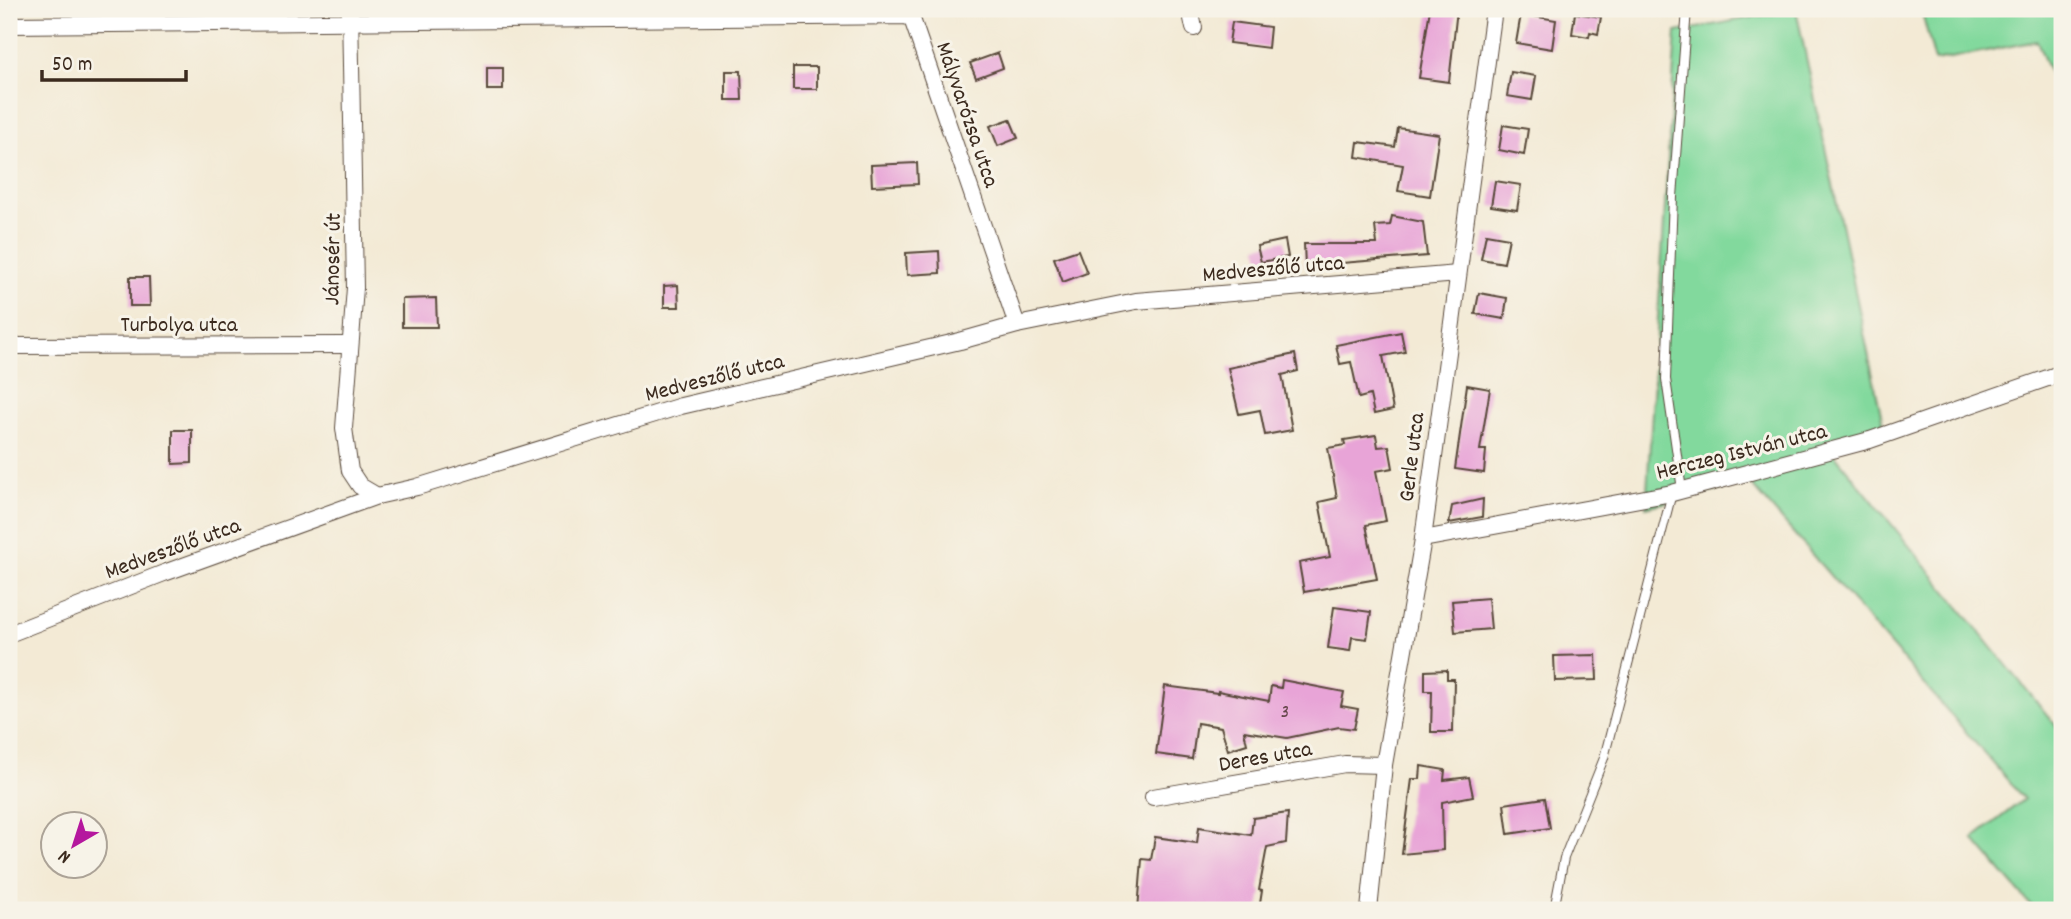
<svg xmlns="http://www.w3.org/2000/svg" width="2071" height="919" viewBox="0 0 2071 919" font-family="Dekko,sans-serif">
<rect width="100%" height="100%" fill="#f7f3e8"/>
<filter id="ink" filterUnits="userSpaceOnUse"><feTurbulence type="fractalNoise" baseFrequency=".0143" numOctaves="2"/><feDisplacementMap in="SourceGraphic" scale="14" xChannelSelector="R" yChannelSelector="G"/><feConvolveMatrix kernelMatrix="1 2 1 2 8 2 1 2 1" color-interpolation-filters="sRGB"/></filter>
<filter id="wash" filterUnits="userSpaceOnUse"><feTurbulence type="fractalNoise" baseFrequency=".00686" numOctaves="4" result="noise"/><feDisplacementMap in="SourceGraphic" scale="28" xChannelSelector="R" yChannelSelector="G"/><feGaussianBlur stdDeviation="1.57" result="paint"/><feColorMatrix in="noise" values="0 0 0 0 0 0 0 0 0 0 0 0 0 0 0 0 0 1.4 0 .05"/><feComposite in="paint" operator="in"/></filter>
<g filter="url(#wash)">
<rect width="100%" height="100%" fill="#f3ead5"/>
<g fill="#82d99d" stroke="#5e825e" stroke-width="2">
<path d="M 1796,9 L 1883,424 L 1826,444 L 2062,733 L 2062,910 L 2035,910 L 1973,839 L 2024,799 L 1750,483 L 1646,507 L 1676,32 Z"/>
<path d="M 1921,9 L 2062,9 L 2062,105 L 2037,41 L 1935,61 Z"/>
</g>
<g id="blocks">
<g fill="#e8a4d7">
<path d="M 1430,9 L 1457,9 L 1449,82 L 1419,78 Z"/>
<path d="M 1575,13 L 1601,17 L 1598,34 L 1590,32 L 1589,37 L 1572,34 Z"/>
<path d="M 1521,14 L 1556,20 L 1552,49 L 1516,43 Z"/>
<path d="M 1232,22 L 1270,27 L 1268,48 L 1229,43 Z"/>
<path d="M 998,53 L 1003,68 L 976,78 L 970,63 Z"/>
<rect x="793" y="67" width="24" height="22"/>
<rect x="487" y="68" width="16" height="22"/>
<path d="M 726,71 L 741,71 L 742,100 L 726,100 Z"/>
<path d="M 1511,72 L 1536,76 L 1532,100 L 1507,96 Z"/>
<path d="M 1010,119 L 1018,138 L 998,146 L 990,126 Z"/>
<path d="M 1503,125 L 1528,129 L 1524,155 L 1499,150 Z"/>
<path d="M 1398,128 L 1439,134 L 1430,196 L 1398,191 L 1403,165 L 1356,157 L 1358,142 L 1395,147 Z"/>
<path d="M 917,163 L 918,184 L 872,186 L 871,165 Z"/>
<path d="M 1495,181 L 1521,185 L 1517,210 L 1491,206 Z"/>
<path d="M 1392,216 L 1423,222 L 1427,256 L 1305,266 L 1304,244 L 1377,244 L 1375,226 L 1390,225 Z"/>
<path d="M 1486,234 L 1509,238 L 1504,263 L 1481,259 Z"/>
<path d="M 1285,240 L 1288,257 L 1261,262 L 1257,246 Z"/>
<path d="M 1078,250 L 1087,273 L 1063,282 L 1054,258 Z"/>
<path d="M 939,251 L 940,273 L 907,275 L 906,253 Z"/>
<path d="M 130,277 L 149,277 L 150,306 L 130,306 Z"/>
<path d="M 678,285 L 679,307 L 664,307 L 664,286 Z"/>
<path d="M 1479,293 L 1507,298 L 1504,319 L 1475,314 Z"/>
<path d="M 436,298 L 437,327 L 402,327 L 402,299 Z"/>
<path d="M 1401,332 L 1405,352 L 1383,356 L 1393,410 L 1374,414 L 1370,395 L 1359,398 L 1351,362 L 1340,364 L 1336,345 Z"/>
<path d="M 1295,354 L 1298,371 L 1282,375 L 1292,430 L 1265,435 L 1260,410 L 1239,414 L 1228,368 Z"/>
<path d="M 1467,385 L 1490,389 L 1480,450 L 1486,450 L 1484,473 L 1455,469 Z"/>
<path d="M 173,430 L 192,430 L 192,463 L 173,464 Z"/>
<path d="M 1376,435 L 1378,447 L 1389,446 L 1393,468 L 1376,471 L 1386,521 L 1366,525 L 1377,579 L 1304,592 L 1299,563 L 1330,557 L 1319,502 L 1337,498 L 1328,448 L 1345,445 L 1344,440 Z"/>
<path d="M 1483,499 L 1482,517 L 1449,523 L 1452,506 Z"/>
<path d="M 1488,598 L 1491,629 L 1455,632 L 1452,601 Z"/>
<path d="M 1334,607 L 1371,612 L 1367,639 L 1352,637 L 1350,651 L 1328,648 Z"/>
<path d="M 1596,655 L 1597,680 L 1555,681 L 1554,656 Z"/>
<path d="M 1447,670 L 1447,679 L 1454,679 L 1453,732 L 1431,732 L 1432,691 L 1425,691 L 1425,671 Z"/>
<path d="M 1282,680 L 1344,692 L 1341,706 L 1358,709 L 1354,729 L 1339,727 L 1287,738 L 1244,731 L 1247,744 L 1228,750 L 1221,727 L 1197,723 L 1192,759 L 1156,754 L 1165,686 L 1218,693 L 1218,691 L 1269,701 L 1271,686 L 1281,688 Z"/>
<path d="M 1421,766 L 1445,770 L 1444,780 L 1469,777 L 1473,796 L 1442,802 L 1443,850 L 1402,854 L 1412,779 L 1420,779 Z"/>
<path d="M 1545,798 L 1550,828 L 1508,834 L 1504,804 Z"/>
<path d="M 1288,813 L 1286,843 L 1267,847 L 1259,890 L 1262,891 L 1259,910 L 1138,910 L 1142,859 L 1151,860 L 1155,837 L 1197,843 L 1199,827 L 1251,835 L 1253,818 Z"/>
</g>
</g>
</g>
<g filter="url(#ink)">
<use href="#blocks" fill-opacity="0" stroke="#574739" stroke-width="2"/>
<g fill="none" stroke-linecap="round" stroke-linejoin="round">
<defs>
<g id="lane">
<path d="M 1682,490 L 1666,379 L 1673,197 L 1687,9"/>
<path d="M 1554,910 L 1564,858 L 1604,758 L 1672,493"/>
</g>
<g id="street">
<path d="M 350,9 L 355,288 L 344,428 L 350,471 L 360,486 L 377,496"/>
<path d="M 1190,9 L 1194,28"/>
<path d="M 9,25 L 911,16 L 1017,325"/>
<path d="M 9,346 L 350,345"/>
<path d="M 1423,539 L 1672,493 L 1870,440 L 2062,373"/>
<path d="M 9,634 L 164,573 L 377,496 L 417,487 L 681,406 L 960,341 L 1017,325 L 1136,301 L 1458,274"/>
<path d="M 1153,797 L 1345,764 L 1384,765"/>
<path d="M 1369,910 L 1384,765 L 1423,539 L 1494,9"/>
</g>
</defs>
<use href="#lane" stroke="#574739" stroke-width="10"/>
<use href="#street" stroke="#574739" stroke-width="18"/>
<use href="#lane" stroke="#fff" stroke-width="8"/>
<use href="#street" stroke="#fff" stroke-width="16"/>
</g>
</g>
<g text-anchor="middle" stroke-width="6" stroke-linejoin="round" paint-order="stroke">
<g font-size="19" fill="#66484c">
<text x="1285" y="717">3</text>
</g>
<g font-size="23" fill="#3b2a1e" stroke="#f7f3e8">
<text transform="translate(969 114) rotate(71)" y="8">Mályvarózsa utca</text>
<text transform="translate(331 259) rotate(-89)" y="8">Jánosér út</text>
<text transform="translate(1273 267) rotate(-5)" y="8">Medveszőlő utca</text>
<text x="179" y="331">Turbolya utca</text>
<text transform="translate(714 376) rotate(-14)" y="8">Medveszőlő utca</text>
<text transform="translate(1741 450) rotate(-14)" y="8">Herczeg István utca</text>
<text transform="translate(1410 457) rotate(-83)" y="8">Gerle utca</text>
<text transform="translate(172 547) rotate(-20)" y="8">Medveszőlő utca</text>
<text transform="translate(1265 755) rotate(-10)" y="8">Deres utca</text>
</g>
</g>
<rect width="2071" height="919" fill="none" stroke="#f7f3e8" stroke-width="35"/>
<g transform="translate(74 845) rotate(219)"><circle r="33" fill="#f7f3e8" stroke="#aca397" stroke-width="2"/>
<path d="M0-5L12 26L0 18L-12 26Z" fill="#b5179e"/>
<text y="-10" font-size="19" font-weight="bold" text-anchor="middle" fill="#3b2a1e">N</text>
</g>
<path d="M42 70v10h144v-10" fill="none" stroke="#3b2a1e" stroke-width="3.5"/>
<text x="52" y="70" font-size="21" fill="#3b2a1e" stroke="#f7f3e8" stroke-width="5" paint-order="stroke">50 m</text>
</svg>
